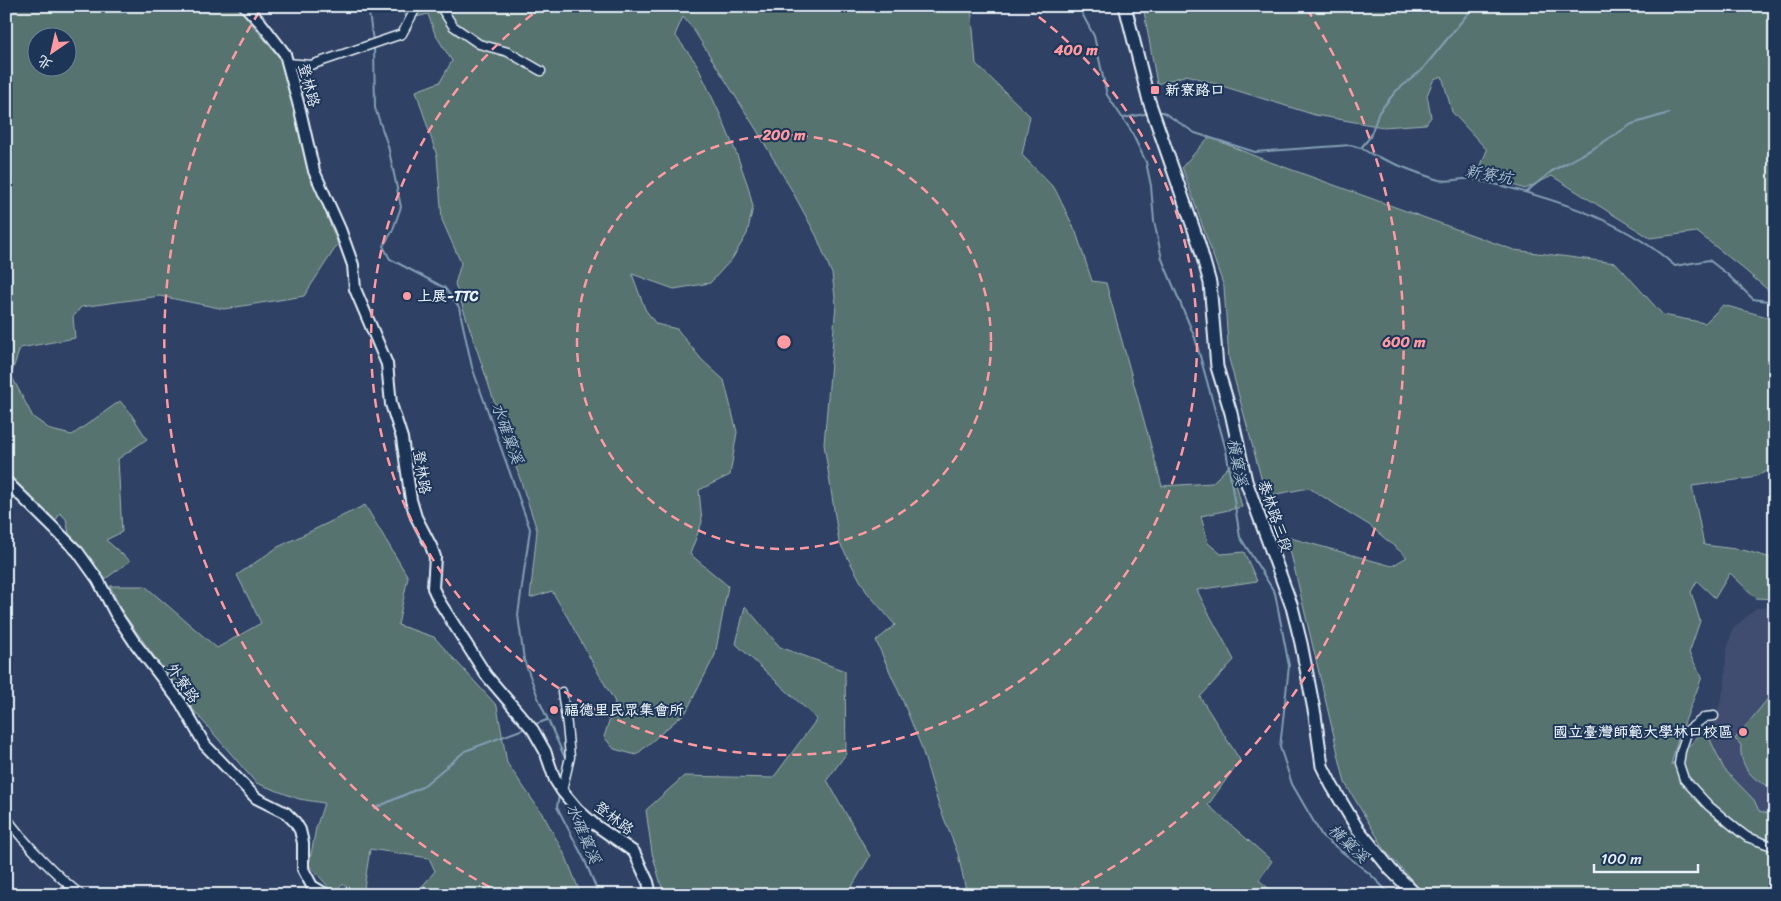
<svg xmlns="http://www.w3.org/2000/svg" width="1781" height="901" viewBox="0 0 1781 901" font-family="Sriracha,'LXGW WenKai TC',sans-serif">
<rect width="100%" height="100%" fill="#2f4164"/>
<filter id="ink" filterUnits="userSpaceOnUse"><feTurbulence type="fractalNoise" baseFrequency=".02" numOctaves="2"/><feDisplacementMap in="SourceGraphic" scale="10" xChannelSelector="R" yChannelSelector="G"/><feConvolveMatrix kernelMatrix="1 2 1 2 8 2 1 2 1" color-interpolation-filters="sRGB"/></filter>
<g filter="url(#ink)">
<path fill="#3f4e71" d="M 1775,607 L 1775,836 L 1699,781 L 1725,684 L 1726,655 L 1732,630 L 1756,608 Z"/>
<g fill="#577370" stroke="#a0b2b4" fill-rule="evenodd">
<path d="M 6,6 L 237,6 L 283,62 L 306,164 L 338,244 L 304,296 L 224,309 L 160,296 L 81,307 L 73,317 L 75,338 L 20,348 L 11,375 L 33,417 L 51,430 L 72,435 L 120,401 L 131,414 L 147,439 L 118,459 L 122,532 L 106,540 L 130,561 L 101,582 L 70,538 L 66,519 L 60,513 L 54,524 L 6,479 ZM 38,38 L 68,38 L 68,68 L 38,68 Z"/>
<path d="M 403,6 L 971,6 L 976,64 L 1030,116 L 1022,155 L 1055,189 L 1076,232 L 1092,281 L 1106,283 L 1162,486 L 1212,483 L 1231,464 L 1242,507 L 1201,516 L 1208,543 L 1221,554 L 1244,552 L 1257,581 L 1197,590 C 1208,614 1222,636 1234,660 L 1200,697 L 1240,760 L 1208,805 L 1272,861 L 1259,880 L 1276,895 L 967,895 L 958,854 L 938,803 L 921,746 L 902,699 L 876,641 L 895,625 L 866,591 L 839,542 L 824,444 L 836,304 L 832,274 L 816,235 L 791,189 L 756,129 L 693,29 L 683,17 L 675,35 L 696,63 L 720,114 L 737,155 L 748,186 L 753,207 L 747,234 L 732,259 L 710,283 L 674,289 L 632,274 L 645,309 L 656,324 L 677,329 L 702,360 L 724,380 L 737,432 L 730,475 L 699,490 L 702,522 L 690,554 L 728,586 L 715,655 L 686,712 L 636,755 L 614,749 L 604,737 L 615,702 C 593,665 574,627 552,591 L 530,598 L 537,530 L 455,284 L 461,263 L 442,220 L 437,156 L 416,91 L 440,82 L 452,61 L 435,34 L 428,14 L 405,20 Z"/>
<path d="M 1143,6 L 1775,6 L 1775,296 L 1740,266 L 1697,232 L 1650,238 L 1552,176 L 1525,189 L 1478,173 L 1487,150 L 1452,112 L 1442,76 L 1434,79 L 1427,95 L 1431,117 L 1426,124 L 1383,127 L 1315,115 L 1187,75 L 1157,84 Z"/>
<path d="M 1209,137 L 1262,159 L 1514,250 L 1616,263 L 1663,315 L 1705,323 L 1723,305 L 1775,319 L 1775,468 L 1751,478 L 1692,486 L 1704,545 L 1743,550 L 1775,559 L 1775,599 L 1756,598 L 1730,573 L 1715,598 L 1697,581 L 1691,592 L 1700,621 L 1689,653 L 1702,677 L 1677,742 L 1671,765 L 1705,729 L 1724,769 L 1754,800 L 1759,811 L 1775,815 L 1775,895 L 1425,895 L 1385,850 L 1345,783 L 1287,537 L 1392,566 L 1407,557 L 1369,525 L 1309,488 L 1266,496 L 1229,359 L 1224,287 L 1182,167 Z"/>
<path d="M 365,505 L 408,577 L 398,625 L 434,637 L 497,706 L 507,763 L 545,818 L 566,857 L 581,895 L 415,895 L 435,871 L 429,858 L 370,849 L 363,895 L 359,895 L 342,884 L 334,893 L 309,865 L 316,828 L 324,803 L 299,799 L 256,783 L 189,705 L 123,613 L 110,586 L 145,586 L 217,648 L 261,623 L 237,575 L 278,547 Z"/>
<path d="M 745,606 L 780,647 L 845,671 L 846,754 L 827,780 L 870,856 L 847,895 L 664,895 L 652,853 L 646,810 L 684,776 L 773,778 L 817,719 L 736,644 Z"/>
<path d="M 1775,690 L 1775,788 C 1754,783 1739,767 1741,745 L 1735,739 Z"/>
</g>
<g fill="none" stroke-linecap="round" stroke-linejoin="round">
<g stroke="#839fb4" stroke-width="2">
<path d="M 368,6 L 373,41"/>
<path d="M 1078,6 L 1094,36 L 1107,95 L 1130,129 L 1146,162 L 1151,186 L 1154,221 L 1162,259 L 1195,338 L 1226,450 L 1240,537 L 1275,593 L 1289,666 L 1280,747 L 1292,784 L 1322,836 L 1370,874 L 1391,895"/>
<path d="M 374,46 L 375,108 L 388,146 L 401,207 L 392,232 L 383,246 L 390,259 L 445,288 L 459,307 L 472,367 L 530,529 L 518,615 L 524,660 L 539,700 L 565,758 L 564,766"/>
<path d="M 1157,112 L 1163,112 L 1195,133 L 1255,152 L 1351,145 L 1361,148 L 1371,154 C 1393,163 1416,173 1439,180 C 1450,183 1462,177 1473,179 C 1543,195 1621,217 1675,266 L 1709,260 L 1727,274 L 1753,299 L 1775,302"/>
<path d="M 1123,118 L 1150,113"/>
<path d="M 1361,148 L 1370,137 L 1379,112 L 1396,91 L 1421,71 L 1470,11 L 1489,6"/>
<path d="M 1526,192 L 1552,171 L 1594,148 L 1632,124 L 1669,113"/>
<path d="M 533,725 L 547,720"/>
<path d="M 559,795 L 557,807 L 585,861 L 599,895"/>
<path d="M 375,808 L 422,787 L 465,751 L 526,728"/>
</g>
<defs>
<g id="minor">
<path d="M 440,6 L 453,26 L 479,44 L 508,52 L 541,71"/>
<path d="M 288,63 L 311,65 L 402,34 L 417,6"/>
<path d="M 562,692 L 567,725 L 570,757 L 562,791"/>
<path d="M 1714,716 L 1705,717 L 1688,730 L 1681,751 L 1679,764 L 1684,779 L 1709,806 L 1739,831 L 1747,837 L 1775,847"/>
<path d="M 6,817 C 24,843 57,876 81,895"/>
</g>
<g id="tertiary">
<path d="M 245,6 L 261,23 L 285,54 L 300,110 L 314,171 L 340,229 L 353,265 L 355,289 L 387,364 L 391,404 L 402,438 L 411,500 L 416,517 L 431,546 L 435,557 L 433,588 L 439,601 L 486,675 L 533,730 L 545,751 L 555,780 L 562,791 L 577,809 L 594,824 L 634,852 L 648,882 L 651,895"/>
<path d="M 6,481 L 78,552 L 98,580 L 115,613 L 135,643 L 181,703 L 205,745 L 256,798 L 286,813 L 295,822 L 300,830 L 303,843 L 303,869 L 312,886 L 327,895"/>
</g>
<path id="secondary" d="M 1125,6 L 1149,101 L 1199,244 L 1210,283 L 1217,367 L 1231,413 L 1246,481 L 1292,607 L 1301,643 L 1315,715 L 1322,766 L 1332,786 L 1357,828 L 1391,870 L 1416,895"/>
</defs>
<use href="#minor" stroke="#e8f1f8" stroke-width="11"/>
<use href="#tertiary" stroke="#e8f1f8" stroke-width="14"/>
<use href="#secondary" stroke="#e8f1f8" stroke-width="15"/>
<use href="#minor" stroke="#1d3557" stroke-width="8"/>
<use href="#tertiary" stroke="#1d3557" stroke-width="10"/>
<use href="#secondary" stroke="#1d3557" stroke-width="11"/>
</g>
</g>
<g fill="none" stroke="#ff9aa2" stroke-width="2.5" stroke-dasharray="9 6">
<circle cx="784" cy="342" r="207"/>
<path d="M1027 8A413 413 0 1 1 541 8"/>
<path d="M503 894A620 620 0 0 1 261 9M1307 9A620 620 0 0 1 1065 894"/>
</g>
<g fill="#ff9aa2" stroke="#1d3557" stroke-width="2">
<rect x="1150" y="85" width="10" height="10" rx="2.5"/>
<circle cx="407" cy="296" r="5"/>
<circle cx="554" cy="710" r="5"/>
<circle cx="1743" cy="732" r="5"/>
</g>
<g text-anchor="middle" stroke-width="4" stroke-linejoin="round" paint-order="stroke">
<g font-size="15" fill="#e8f1f8" stroke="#1d3557">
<text transform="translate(309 85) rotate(75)" y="5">登林路</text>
<text transform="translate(422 472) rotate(81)" y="5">登林路</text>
<text transform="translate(1275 516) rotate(71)" y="5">泰林路三段</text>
<text transform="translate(183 683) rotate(55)" y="5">外寮路</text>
<text transform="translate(614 818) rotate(37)" y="5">登林路</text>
</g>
<g font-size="15" font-weight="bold" fill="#e8f1f8" stroke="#1d3557" text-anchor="start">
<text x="1165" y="95">新寮路口</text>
<text x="417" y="301">上展-TTC</text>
<text x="564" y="715">福德里民眾集會所</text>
<text x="1733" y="737" text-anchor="end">國立臺灣師範大學林口校區</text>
</g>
<g font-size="16" font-style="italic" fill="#adc1d0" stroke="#1d3557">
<text transform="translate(1489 174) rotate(10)" y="6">新寮坑</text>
<text transform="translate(508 433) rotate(70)" y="6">水確窠溪</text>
<text transform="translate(1238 462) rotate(79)" y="6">橫窠溪</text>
<text transform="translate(584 833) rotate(67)" y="6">水確窠溪</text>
<text transform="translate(1349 843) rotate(43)" y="6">橫窠溪</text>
</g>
</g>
<circle cx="784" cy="342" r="8" fill="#ff9aa2" stroke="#1d3557" stroke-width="2.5"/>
<g font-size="15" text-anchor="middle" font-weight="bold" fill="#ff9aa2" stroke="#1d3557" stroke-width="4" stroke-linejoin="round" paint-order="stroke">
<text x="1076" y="55">400 m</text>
<text x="784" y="140">200 m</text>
<text x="1404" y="347">600 m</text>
</g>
<rect width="1781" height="901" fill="none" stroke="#1d3557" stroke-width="25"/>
<rect x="12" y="12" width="1756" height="876" fill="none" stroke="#e8f1f8" stroke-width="2" filter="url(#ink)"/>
<g transform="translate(52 52) rotate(214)"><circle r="24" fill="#1d3557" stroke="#6e8097"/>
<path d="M0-4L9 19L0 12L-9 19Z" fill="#ff9aa2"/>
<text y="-8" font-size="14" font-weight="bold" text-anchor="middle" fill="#e8f1f8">北</text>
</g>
<path d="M1594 864v8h104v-8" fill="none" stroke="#e8f1f8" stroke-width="2.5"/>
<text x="1601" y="864" font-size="15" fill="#e8f1f8" stroke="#1d3557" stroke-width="4" paint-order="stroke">100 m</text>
</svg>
